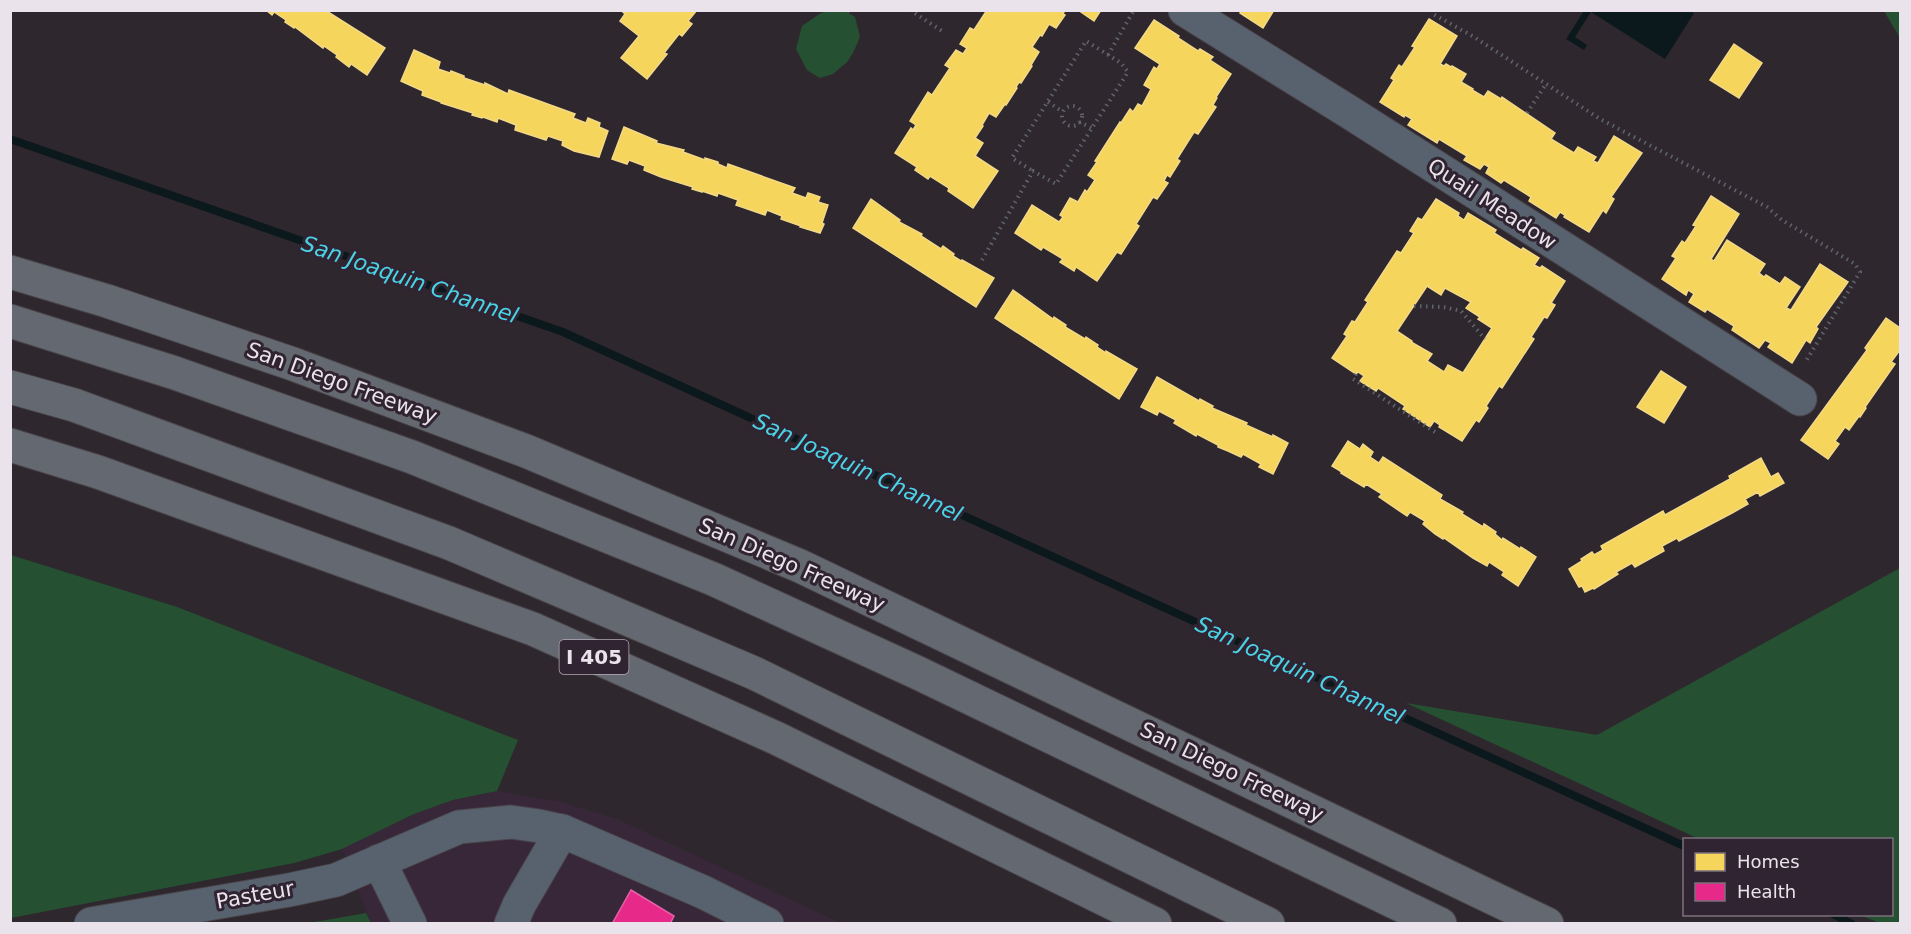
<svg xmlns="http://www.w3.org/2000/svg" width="1911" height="934" viewBox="0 0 1911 934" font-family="'DejaVu Sans',sans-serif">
<rect width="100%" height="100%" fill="#2e282e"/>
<path fill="#382738" d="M 497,791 L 561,802 L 617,819 L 841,923 L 371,923 L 342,849 L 414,814 L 453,800 Z"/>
<g fill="#265032">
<path d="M 830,11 L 845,11 L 855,17 L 860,37 L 853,53 L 847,62 L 833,74 L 820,78 L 807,70 L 796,49 L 802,26 L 821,13 Z"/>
<path d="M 1884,11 L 1900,11 L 1900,38 Z"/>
<path d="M 11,555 L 177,607 L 518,740 L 497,791 L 453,800 L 414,814 L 342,849 L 294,863 L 11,918 Z"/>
<path d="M 1900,568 L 1900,923 L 1880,923 L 1860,915 L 1892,914 L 1892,840 L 1699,839 L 1406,703 L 1597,735 Z"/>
<path d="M 366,913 L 371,923 L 309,923 Z"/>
</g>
<path fill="#0b191c" d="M 1690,11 L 1694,13 L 1665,59 L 1591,12 L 1575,37 L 1587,45 L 1584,50 L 1566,39 L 1584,11 Z"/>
<g fill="#f6d55c" stroke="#f3d987" stroke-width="1.5" fill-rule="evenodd">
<path d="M 266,10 L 325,10 L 385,48 L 367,75 L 351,64 L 349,67 L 336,57 L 337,55 L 324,46 L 323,48 L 295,27 L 294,28 L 285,22 L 286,20 L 274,12 L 272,15 Z"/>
<path d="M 621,10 L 697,10 L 688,21 L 692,24 L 682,36 L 679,34 L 664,53 L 667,54 L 647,79 L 621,58 L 639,36 L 620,21 L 625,14 Z"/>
<path d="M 987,10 L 1065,10 L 1063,14 L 1065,15 L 1056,28 L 1049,24 L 1042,36 L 1040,35 L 1032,47 L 1039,52 L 1031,65 L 1032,66 L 1021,83 L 1019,82 L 1016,87 L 1017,88 L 1006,105 L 1005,104 L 996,117 L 989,113 L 982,125 L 983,126 L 975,138 L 983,143 L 975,156 L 998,171 L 973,208 L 948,191 L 949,188 L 930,176 L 928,179 L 915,170 L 917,167 L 895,153 L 911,128 L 913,130 L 916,125 L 910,121 L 928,92 L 932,95 L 950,68 L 945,65 L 956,50 L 963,54 L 967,48 L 960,44 L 970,28 L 974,30 Z"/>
<path d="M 1078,10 L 1101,10 L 1094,21 Z"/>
<path d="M 1242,10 L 1274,10 L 1263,28 L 1240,13 Z"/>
<path d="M 1429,19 L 1457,36 L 1440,64 L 1444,66 L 1446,64 L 1451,67 L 1452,66 L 1466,74 L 1461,82 L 1473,89 L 1472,90 L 1484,97 L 1488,91 L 1501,99 L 1502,97 L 1555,133 L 1551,139 L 1574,153 L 1578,147 L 1596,157 L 1593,161 L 1598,163 L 1614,136 L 1642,153 L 1611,197 L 1614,199 L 1606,213 L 1603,210 L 1589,232 L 1564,217 L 1565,215 L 1560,212 L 1556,218 L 1529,201 L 1531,197 L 1504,180 L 1501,183 L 1486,173 L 1489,167 L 1484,164 L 1480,169 L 1464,160 L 1467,156 L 1439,139 L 1437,143 L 1408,125 L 1412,119 L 1405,115 L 1404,117 L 1380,102 L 1394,80 L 1391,78 L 1399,65 L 1402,67 L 1415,47 L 1412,46 Z"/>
<path d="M 1154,20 L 1179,36 L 1178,38 L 1198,51 L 1200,49 L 1213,57 L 1210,60 L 1231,74 L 1216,97 L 1217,98 L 1213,105 L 1216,107 L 1198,134 L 1194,132 L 1177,159 L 1180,161 L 1170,177 L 1167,175 L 1164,181 L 1168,183 L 1157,199 L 1153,197 L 1136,224 L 1139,226 L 1121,254 L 1117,252 L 1097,281 L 1076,267 L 1074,271 L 1060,262 L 1063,259 L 1043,247 L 1041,250 L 1015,233 L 1032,205 L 1059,222 L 1063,217 L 1060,215 L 1070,198 L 1078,202 L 1085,190 L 1087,192 L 1095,180 L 1088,175 L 1097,162 L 1095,161 L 1120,122 L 1121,123 L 1130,109 L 1133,112 L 1138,104 L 1142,106 L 1151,89 L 1144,85 L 1154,67 L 1157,69 L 1160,64 L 1135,48 Z"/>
<path d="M 1734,44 L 1762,63 L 1739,98 L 1710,80 Z"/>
<path d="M 414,50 L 440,62 L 438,69 L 450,73 L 451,71 L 464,76 L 464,78 L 485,85 L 485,83 L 508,94 L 509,90 L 575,114 L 573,118 L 586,123 L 588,118 L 600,123 L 599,127 L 608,131 L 599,157 L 574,151 L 562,145 L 563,141 L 548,136 L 546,140 L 515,130 L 516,125 L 498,118 L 497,122 L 483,117 L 482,118 L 472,115 L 473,113 L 441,103 L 441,102 L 422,95 L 423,91 L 401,81 Z"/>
<path d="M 624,127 L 657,141 L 656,143 L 684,150 L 683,152 L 705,160 L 705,158 L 718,162 L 718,164 L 727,168 L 728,164 L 795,188 L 792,193 L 806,198 L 808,193 L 820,197 L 818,202 L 828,205 L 822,223 L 824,224 L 820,233 L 800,227 L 801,226 L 781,219 L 782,216 L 767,210 L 765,215 L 736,205 L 738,200 L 718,193 L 717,196 L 702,191 L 702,192 L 692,189 L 693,187 L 661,177 L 644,170 L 645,166 L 629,160 L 627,164 L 612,159 Z"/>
<path d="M 1711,196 L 1739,214 L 1711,259 L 1714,261 L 1727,240 L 1765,264 L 1759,273 L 1764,277 L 1766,275 L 1780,284 L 1785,277 L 1800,287 L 1786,308 L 1791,310 L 1820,264 L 1848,282 L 1816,327 L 1818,329 L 1810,343 L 1806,340 L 1792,363 L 1768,347 L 1771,343 L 1765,340 L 1759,348 L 1732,330 L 1734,326 L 1707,309 L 1705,312 L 1689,302 L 1694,294 L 1688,290 L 1686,295 L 1662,279 L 1676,258 L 1672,256 L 1682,241 L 1685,243 L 1696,226 L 1693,225 Z"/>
<path d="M 871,199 L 900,220 L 899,222 L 922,234 L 921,236 L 941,249 L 943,246 L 954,254 L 953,256 L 961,261 L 962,260 L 994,278 L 976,307 L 853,228 Z"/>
<path d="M 1436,199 L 1459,213 L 1458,216 L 1464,220 L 1468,213 L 1496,230 L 1494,233 L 1521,250 L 1523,248 L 1539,258 L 1534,265 L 1540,268 L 1542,266 L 1565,281 L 1551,303 L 1555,305 L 1547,318 L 1544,317 L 1531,337 L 1534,339 L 1502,388 L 1499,386 L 1486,406 L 1488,408 L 1479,422 L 1476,420 L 1462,441 L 1439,427 L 1440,425 L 1434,421 L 1430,427 L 1403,409 L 1405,406 L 1378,388 L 1376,391 L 1360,381 L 1364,376 L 1358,372 L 1356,374 L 1332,358 L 1347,336 L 1344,334 L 1352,321 L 1355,322 L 1368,302 L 1365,300 L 1397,251 L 1401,253 L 1414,233 L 1410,231 L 1418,218 L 1422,220 ZM 1427,286 L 1441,295 L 1445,288 L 1471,302 L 1466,308 L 1480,317 L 1478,319 L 1492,328 L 1463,373 L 1448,365 L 1444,372 L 1427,361 L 1432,354 L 1411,342 L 1412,341 L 1397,331 Z"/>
<path d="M 1013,290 L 1053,319 L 1054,317 L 1066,325 L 1065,327 L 1085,339 L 1086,337 L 1098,345 L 1097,347 L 1106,353 L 1106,351 L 1137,369 L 1119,399 L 995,318 Z"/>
<path d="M 1886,318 L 1900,328 L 1900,350 L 1891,362 L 1895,364 L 1865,407 L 1866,408 L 1860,417 L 1859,416 L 1849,430 L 1845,427 L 1835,441 L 1839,444 L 1828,459 L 1801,440 L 1867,350 L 1865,348 Z"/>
<path d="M 1661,371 L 1686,387 L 1664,423 L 1637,407 Z"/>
<path d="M 1157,377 L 1199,401 L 1200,399 L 1213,406 L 1212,408 L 1247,423 L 1246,425 L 1273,437 L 1273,435 L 1288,443 L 1273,474 L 1259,467 L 1261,464 L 1243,454 L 1241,457 L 1228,451 L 1218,447 L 1218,445 L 1197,434 L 1196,436 L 1174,423 L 1176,420 L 1159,411 L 1157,415 L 1141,407 Z"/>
<path d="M 1348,441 L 1360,449 L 1363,444 L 1373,452 L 1370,457 L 1379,463 L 1383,457 L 1442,495 L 1440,499 L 1463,512 L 1462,514 L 1483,527 L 1484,524 L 1496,532 L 1495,534 L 1502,540 L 1503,538 L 1520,549 L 1521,547 L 1536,557 L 1518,586 L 1502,575 L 1504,572 L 1489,562 L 1487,566 L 1473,558 L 1444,538 L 1443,539 L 1435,534 L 1423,524 L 1425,521 L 1410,512 L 1407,516 L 1379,497 L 1382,494 L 1366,484 L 1364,487 L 1341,473 L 1342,472 L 1332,466 Z"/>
<path d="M 1761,458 L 1771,477 L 1778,473 L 1784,483 L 1760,496 L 1758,492 L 1745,499 L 1748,504 L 1732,513 L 1679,541 L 1677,538 L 1662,546 L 1664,551 L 1635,567 L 1632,563 L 1616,572 L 1618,574 L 1594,589 L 1593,588 L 1585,592 L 1582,586 L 1579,587 L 1569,569 L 1582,561 L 1581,559 L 1592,552 L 1594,555 L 1603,550 L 1601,546 L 1663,511 L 1665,515 L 1730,479 L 1729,476 Z"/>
</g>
<path fill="#e7298a" stroke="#e861a7" stroke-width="1.5" d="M 631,890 L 674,916 L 670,924 L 612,924 Z"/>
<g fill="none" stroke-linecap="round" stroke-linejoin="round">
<g stroke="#0b191c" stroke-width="8">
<path d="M 10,139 L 563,332 L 1684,846"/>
<path d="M 1833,914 L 1852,924"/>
</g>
<defs>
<g id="minor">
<path d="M 1185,10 L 1346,110 L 1800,399"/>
<path d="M 379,861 L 410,924"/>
<path d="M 91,924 L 289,890 L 336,880 L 459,827 L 511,822 L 539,826 L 562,831 L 703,892 L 767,924"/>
<path d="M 511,924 L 519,905 L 562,831"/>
</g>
<g id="highway">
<path d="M 10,272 L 107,301 L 293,364 L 526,451 L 800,566 L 1547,924"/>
<path d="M 10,321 L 175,373 L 412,457 L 713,579 L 916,672 L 1440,924"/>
<path d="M 10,387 L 74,405 L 449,543 L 754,673 L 1268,924"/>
<path d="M 10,445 L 98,472 L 533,629 L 776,738 L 1155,924"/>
</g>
</defs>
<use href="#minor" stroke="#484348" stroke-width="35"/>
<use href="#highway" stroke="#484348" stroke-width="35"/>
<g stroke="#60646d" stroke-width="4" stroke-dasharray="1.5 4.5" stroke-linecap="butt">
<path d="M 910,10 L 942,31"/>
<path d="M 1431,10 L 1433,14 L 1474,37 L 1600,119 L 1767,207 L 1782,220 L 1855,264 L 1860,272 L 1806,361"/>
<path d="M 847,12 L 848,10"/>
<path d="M 1108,55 L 1134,10"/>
<path d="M 1048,102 L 1063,112"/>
<circle cx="1072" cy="116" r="10"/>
<path d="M 1527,113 L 1546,84"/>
<path d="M 1079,122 L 1092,128"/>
<path d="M 982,260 L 1033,171 L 1056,184 L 1128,72 L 1121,63 L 1086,41 L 1012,158 L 1033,171"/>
<path d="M 1414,306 L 1443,307 L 1461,311 L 1485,339"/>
<path d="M 1356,374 L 1353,379 L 1435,432"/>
</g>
<use href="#minor" stroke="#58616e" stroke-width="33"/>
<use href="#highway" stroke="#646870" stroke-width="33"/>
</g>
<g text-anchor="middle" stroke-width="6" stroke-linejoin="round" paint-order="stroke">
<rect fill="#312432" stroke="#b3aab4" stroke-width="1.5" x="559.5" y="640" width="69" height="34" rx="4.5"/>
<g font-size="20" font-weight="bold" fill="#ebe3ec">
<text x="594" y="664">I 405</text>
</g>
<g font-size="21" fill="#ebe3ec" stroke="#312432">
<text transform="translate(1492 204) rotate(33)" y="7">Quail Meadow</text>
<text transform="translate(342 383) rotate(20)" y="7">San Diego Freeway</text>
<text transform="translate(792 565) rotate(24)" y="7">San Diego Freeway</text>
<text transform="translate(1232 772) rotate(26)" y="7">San Diego Freeway</text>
<text transform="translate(255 895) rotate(-10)" y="7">Pasteur</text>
</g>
<g font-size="22" font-style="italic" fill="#4ad3e4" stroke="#312432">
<text transform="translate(410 279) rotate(19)" y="8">San Joaquin Channel</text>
<text transform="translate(858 467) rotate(25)" y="8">San Joaquin Channel</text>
<text transform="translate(1300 670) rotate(25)" y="8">San Joaquin Channel</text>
</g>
</g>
<rect width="1911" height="934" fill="none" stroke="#ebe3ec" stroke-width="24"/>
<rect x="1683" y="838" width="210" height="78" fill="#312432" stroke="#7b707c" stroke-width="1.5"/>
<rect x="1695" y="853" width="30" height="18" fill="#f6d55c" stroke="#7b707c" stroke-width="1.5"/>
<text x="1737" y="868" font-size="18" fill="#ebe3ec">Homes</text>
<rect x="1695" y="883" width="30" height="18" fill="#e7298a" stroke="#7b707c" stroke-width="1.5"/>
<text x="1737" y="898" font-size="18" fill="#ebe3ec">Health</text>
</svg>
